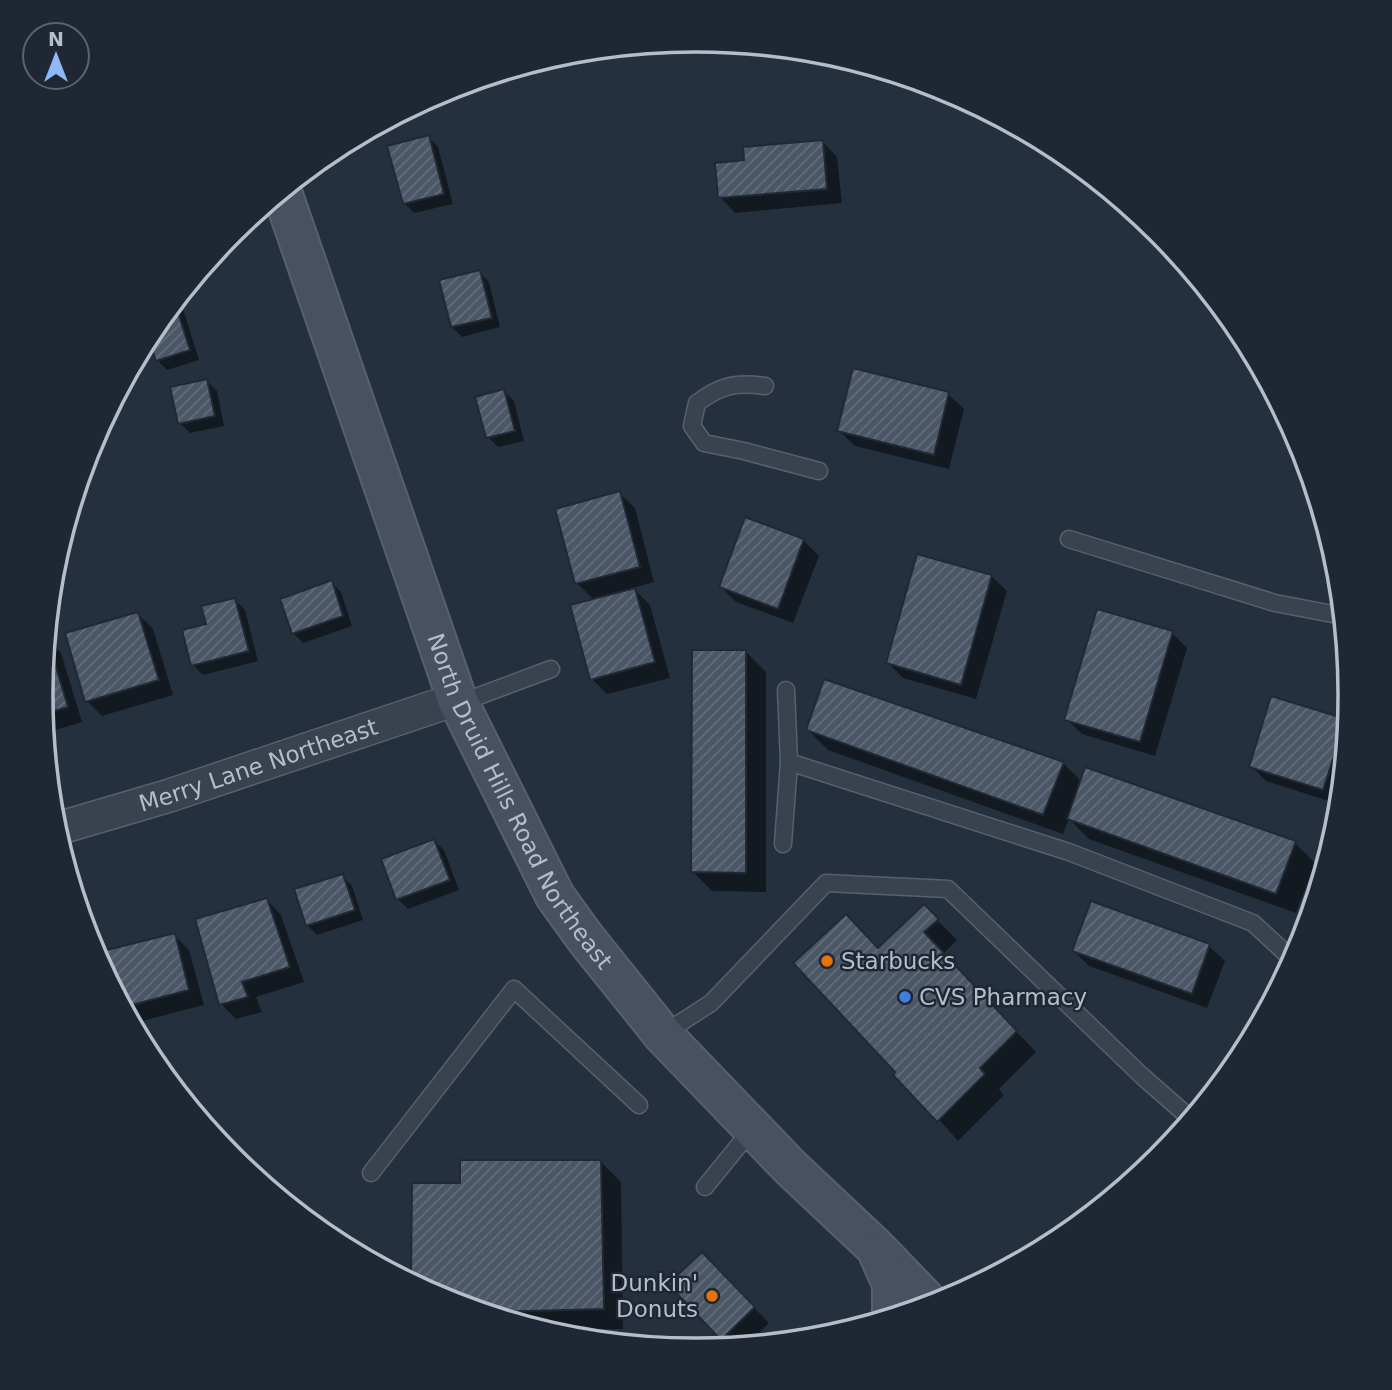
<svg xmlns="http://www.w3.org/2000/svg" width="1392" height="1390" viewBox="0 0 1392 1390" font-family="'DejaVu Sans',sans-serif">
<defs>
<pattern id="building-hatch" width="6" height="6" patternUnits="userSpaceOnUse" patternTransform="scale(1.75)"><rect width="6" height="6" fill="#4b5767"/><path d="M-1 1l2-2M0 6l6-6M5 7l2-2" fill="none" stroke="#636d7b"/></pattern>
</defs>
<rect width="100%" height="100%" fill="#25303e"/>
<g fill="#0007">
<path d="M 428,137 L 438,147 L 453,204 L 414,213 L 404,203 Z"/>
<path d="M 822,141 L 837,157 L 842,203 L 735,213 L 720,197 L 746,162 Z"/>
<path d="M 479,272 L 489,282 L 500,327 L 462,337 L 452,327 Z"/>
<path d="M 175,303 L 184,312 L 199,360 L 167,370 L 157,360 L 149,336 Z"/>
<path d="M 207,381 L 217,391 L 224,426 L 190,433 L 180,423 Z"/>
<path d="M 504,391 L 514,401 L 524,441 L 498,447 L 488,437 Z"/>
<path d="M 948,394 L 964,409 L 949,469 L 855,446 L 839,431 Z"/>
<path d="M 619,493 L 635,508 L 654,582 L 633,588 L 650,605 L 670,678 L 607,694 L 592,679 L 595,601 L 577,583 Z"/>
<path d="M 803,540 L 819,556 L 793,623 L 736,602 L 721,587 Z"/>
<path d="M 991,576 L 1007,591 L 976,699 L 903,678 L 888,663 Z"/>
<path d="M 331,582 L 341,592 L 352,626 L 303,643 L 293,633 Z"/>
<path d="M 235,600 L 245,610 L 258,661 L 203,675 L 193,665 Z"/>
<path d="M 138,614 L 153,629 L 173,695 L 102,716 L 87,701 Z"/>
<path d="M 1172,633 L 1187,648 L 1155,756 L 1082,734 L 1066,719 Z"/>
<path d="M 47,639 L 61,653 L 82,722 L 45,733 L 41,695 Z"/>
<path d="M 746,652 L 766,672 L 766,892 L 712,891 L 692,871 Z"/>
<path d="M 1345,721 L 1348,724 L 1338,804 L 1266,781 L 1251,766 Z"/>
<path d="M 808,730 L 1063,763 L 1082,782 L 1295,843 L 1315,863 L 1296,913 L 1089,839 L 1069,819 L 1063,834 L 828,750 Z"/>
<path d="M 434,841 L 444,850 L 459,890 L 408,909 L 398,899 Z"/>
<path d="M 342,876 L 352,886 L 363,920 L 317,935 L 307,925 Z"/>
<path d="M 266,899 L 281,915 L 304,982 L 256,997 L 262,1012 L 236,1019 L 221,1004 Z"/>
<path d="M 1092,904 L 1209,946 L 1225,961 L 1207,1008 L 1089,966 L 1074,951 Z"/>
<path d="M 924,907 L 957,940 L 943,954 L 1036,1052 L 999,1089 L 1004,1095 L 958,1141 L 897,1072 L 879,950 Z"/>
<path d="M 174,935 L 189,950 L 204,1005 L 135,1023 L 115,990 Z"/>
<path d="M 601,1162 L 621,1182 L 623,1329 L 545,1330 L 445,1300 L 410,1281 L 413,1281 L 461,1185 Z"/>
<path d="M 702,1254 L 769,1323 L 747,1345 L 730,1346 L 670,1285 Z"/>
</g>
<g fill="url(#building-hatch)" stroke="#202935" stroke-width="2">
<path d="M 429,135 L 444,194 L 403,204 L 387,146 Z"/>
<path d="M 823,140 L 827,189 L 718,198 L 715,163 L 744,160 L 743,147 Z"/>
<path d="M 480,270 L 492,318 L 451,327 L 439,280 Z"/>
<path d="M 175,303 L 190,350 L 156,361 L 148,338 Z"/>
<path d="M 853,368 L 949,392 L 934,455 L 837,431 Z"/>
<path d="M 207,379 L 215,416 L 178,424 L 170,387 Z"/>
<path d="M 504,389 L 515,431 L 486,438 L 475,397 Z"/>
<path d="M 620,491 L 640,567 L 575,584 L 555,509 Z"/>
<path d="M 745,517 L 804,539 L 778,609 L 719,587 Z"/>
<path d="M 1325,524 L 1330,541 L 1321,538 Z"/>
<path d="M 917,554 L 992,575 L 961,685 L 886,663 Z"/>
<path d="M 332,580 L 343,616 L 292,634 L 280,599 Z"/>
<path d="M 635,588 L 655,662 L 590,680 L 570,605 Z"/>
<path d="M 235,598 L 249,651 L 191,666 L 182,630 L 206,624 L 201,606 Z"/>
<path d="M 1097,609 L 1173,631 L 1140,742 L 1064,720 Z"/>
<path d="M 138,612 L 159,680 L 85,702 L 65,633 Z"/>
<path d="M 47,637 L 68,707 L 43,714 L 41,695 Z"/>
<path d="M 692,650 L 746,650 L 746,873 L 691,872 Z"/>
<path d="M 824,679 L 1064,762 L 1043,815 L 806,730 Z"/>
<path d="M 1271,696 L 1346,719 L 1323,790 L 1249,767 Z"/>
<path d="M 1085,767 L 1296,841 L 1276,894 L 1067,819 Z"/>
<path d="M 434,839 L 450,880 L 396,900 L 381,859 Z"/>
<path d="M 343,874 L 355,910 L 306,926 L 294,889 Z"/>
<path d="M 267,898 L 290,967 L 242,982 L 248,997 L 219,1005 L 195,919 Z"/>
<path d="M 1091,901 L 1210,944 L 1192,994 L 1072,951 Z"/>
<path d="M 924,904 L 939,919 L 924,932 L 1017,1031 L 980,1068 L 985,1074 L 937,1122 L 893,1075 L 895,1072 L 793,963 L 846,914 L 878,948 Z"/>
<path d="M 175,933 L 189,990 L 124,1007 L 111,984 L 103,951 Z"/>
<path d="M 460,1160 L 601,1160 L 604,1309 L 484,1312 L 445,1300 L 407,1279 L 411,1279 L 412,1183 L 460,1183 Z"/>
<path d="M 702,1252 L 755,1307 L 721,1340 L 668,1284 Z"/>
</g>
<g fill="none" stroke-linecap="round" stroke-linejoin="round">
<defs>
<g id="lane">
<path d="M 765,386 C 736,382 721,385 697,403 L 692,426 L 704,443 L 744,451 L 819,471"/>
<path d="M 1069,539 L 1275,603 L 1343,616"/>
<path d="M 786,690 L 789,762 L 1069,852 L 1253,923 L 1293,960"/>
<path d="M 460,703 L 551,669"/>
<path d="M 783,844 L 789,762"/>
<path d="M 663,1034 L 711,1003 L 826,883 L 948,889 L 1142,1076 L 1191,1119"/>
<path d="M 371,1173 L 514,989 L 639,1105"/>
<path d="M 705,1187 L 753,1128"/>
</g>
<g id="street">
<path id="s1" d="M 56,829 L 168,796 L 457,699"/>
</g>
<g id="secondary">
<path id="s2" d="M 282,192 L 457,699 L 555,896 L 586,939 L 663,1035 L 790,1167 L 875,1247 L 931,1305"/>
<path d="M 879,1255 L 892,1284 L 892,1317"/>
</g>
</defs>
<use href="#lane" stroke="#57606c" stroke-width="19"/>
<use href="#street" stroke="#57606c" stroke-width="35"/>
<use href="#secondary" stroke="#57606c" stroke-width="42"/>
<use href="#lane" stroke="#39424e" stroke-width="16"/>
<use href="#street" stroke="#39424e" stroke-width="32"/>
<use href="#secondary" stroke="#475161" stroke-width="38"/>
</g>
<g fill="#e8710a" stroke="#1e2733" stroke-width="2.5">
<circle cx="827" cy="961" r="7"/>
<circle cx="712" cy="1296" r="7"/>
</g>
<circle fill="#3f7fe0" stroke="#1e2733" stroke-width="2.5" cx="905" cy="997" r="7"/>
<g text-anchor="middle" stroke-width="5" stroke-linejoin="round" paint-order="stroke">
<g font-size="23" fill="#b5bdc9" stroke="#1e2733">
<text dy="8" stroke="none"><textPath href="#s1" startOffset="212">Merry Lane Northeast</textPath></text>
<text dy="8" stroke="none"><textPath href="#s2" startOffset="656">North Druid Hills Road Northeast</textPath></text>
</g>
<g font-size="23" fill="#b5bdc9" stroke="#1e2733" text-anchor="start">
<text x="841" y="969">Starbucks</text>
<text x="919" y="1005">CVS Pharmacy</text>
<text x="698" y="1291" text-anchor="end">Dunkin'<tspan x="698" dy="26">Donuts</tspan></text>
</g>
</g>
<path d="M0 0H1392V1390H0ZM695 52H696A642 642 0 0 1 1338 694V696A642 642 0 0 1 696 1338H695A642 642 0 0 1 53 696V694A642 642 0 0 1 695 52Z" fill="#1e2733" fill-rule="evenodd"/>
<path fill="none" stroke="#b5bdc9" stroke-width="3.5" d="M695 52H696A642 642 0 0 1 1338 694V696A642 642 0 0 1 696 1338H695A642 642 0 0 1 53 696V694A642 642 0 0 1 695 52Z"/>
<g transform="translate(56 56)"><circle r="33" fill="#1e2733" stroke="#5a636f" stroke-width="2"/>
<path d="M0-5L12 26L0 18L-12 26Z" fill="#8db9f6"/>
<text y="-10" font-size="19" font-weight="bold" text-anchor="middle" fill="#b5bdc9">N</text>
</g>
</svg>
